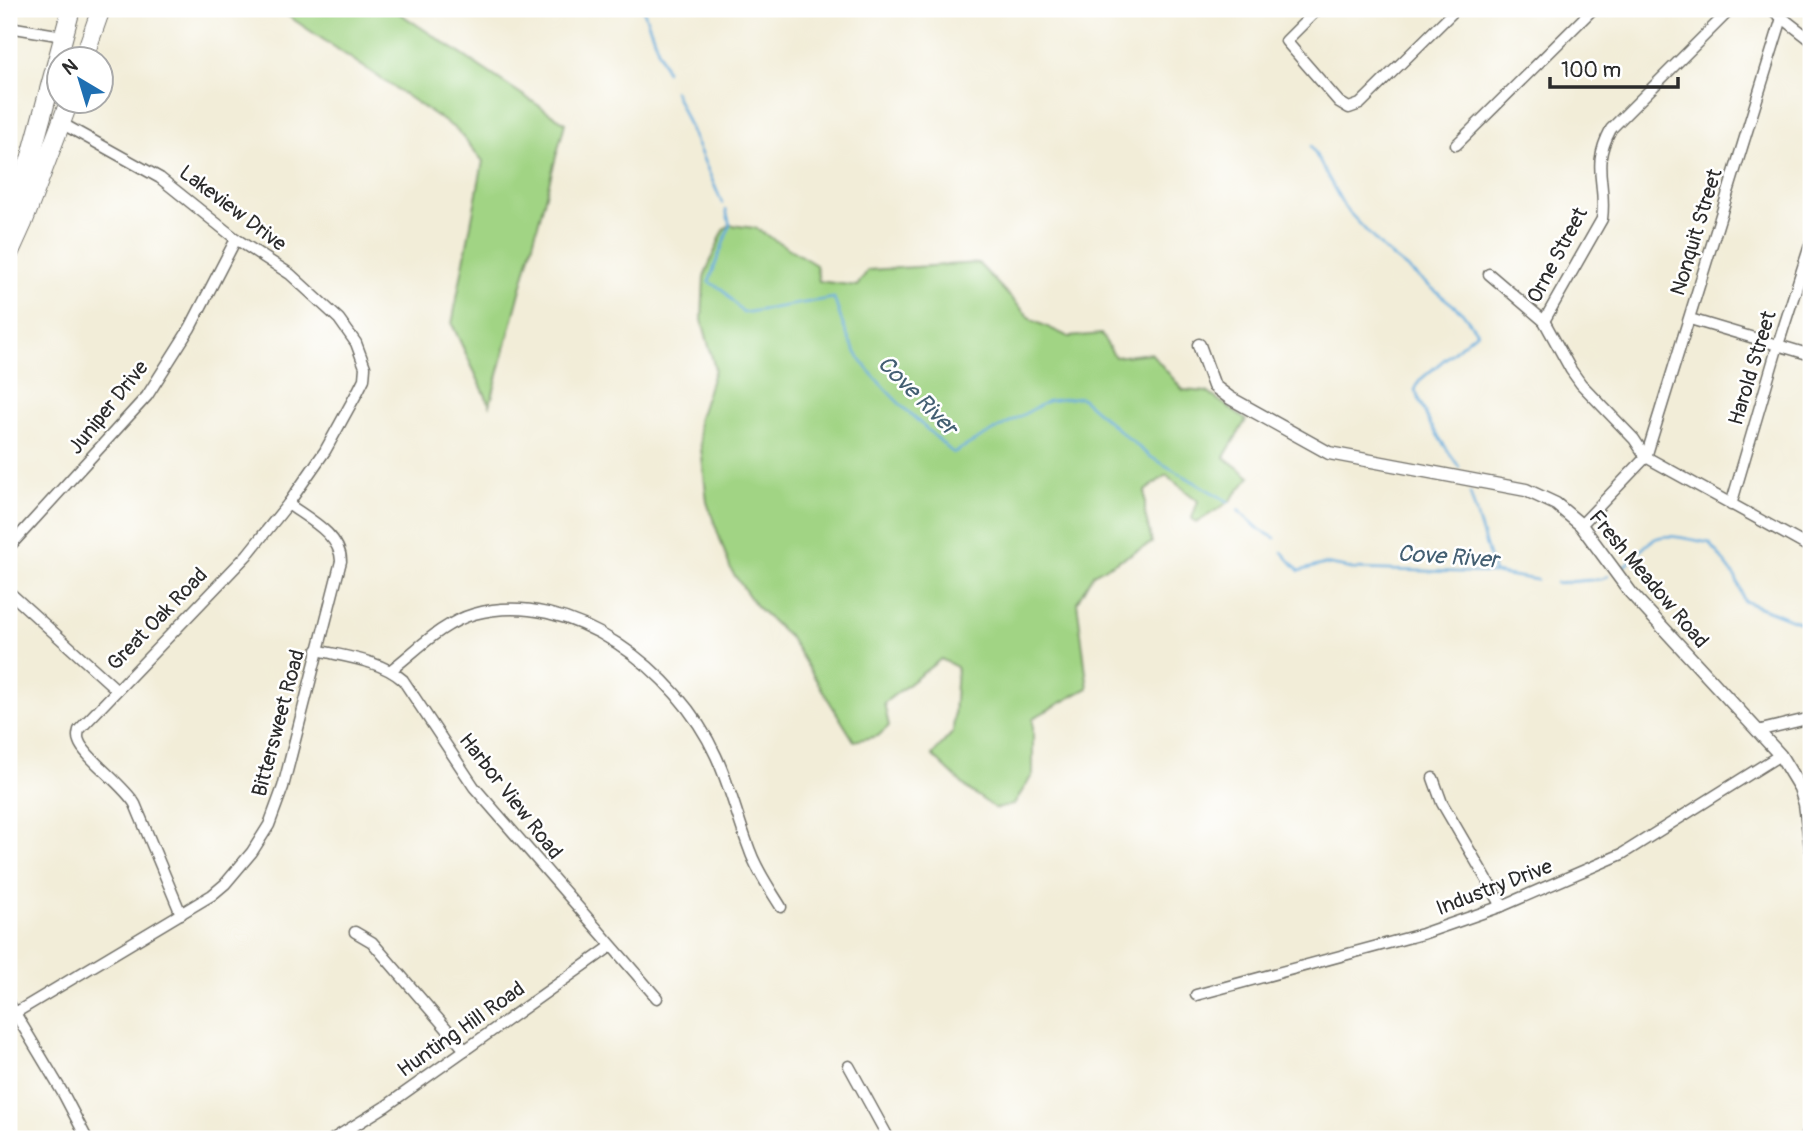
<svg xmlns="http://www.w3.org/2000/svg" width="1820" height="1148" viewBox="0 0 1820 1148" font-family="Pangolin,sans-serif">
<rect width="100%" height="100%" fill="#fff"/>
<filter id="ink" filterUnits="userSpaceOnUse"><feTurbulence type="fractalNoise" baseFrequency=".0143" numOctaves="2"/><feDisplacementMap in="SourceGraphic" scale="14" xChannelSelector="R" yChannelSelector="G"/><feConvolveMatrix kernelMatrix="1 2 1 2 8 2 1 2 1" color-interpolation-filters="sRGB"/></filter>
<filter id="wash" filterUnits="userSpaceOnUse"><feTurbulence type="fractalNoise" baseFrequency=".00686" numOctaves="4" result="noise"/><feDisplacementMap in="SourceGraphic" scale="28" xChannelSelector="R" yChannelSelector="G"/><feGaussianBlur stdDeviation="1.57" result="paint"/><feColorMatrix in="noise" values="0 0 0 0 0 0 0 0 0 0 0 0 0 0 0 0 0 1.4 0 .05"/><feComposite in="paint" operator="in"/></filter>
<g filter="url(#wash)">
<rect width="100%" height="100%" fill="#f2edd8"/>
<g fill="#a1d484" stroke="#668058" stroke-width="2">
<path d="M 278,9 L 393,9 L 565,123 L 490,405 L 452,324 L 483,161 L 457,130 Z"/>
<path d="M 730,225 L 755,228 L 816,265 L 819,281 L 857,286 L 868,270 L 978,263 L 1032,320 L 1069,337 L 1101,334 L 1115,357 L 1151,353 L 1183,390 L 1207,392 L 1246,420 L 1224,457 L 1250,477 L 1229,502 L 1196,523 L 1192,518 L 1198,501 L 1166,475 L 1145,491 L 1145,514 L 1152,543 L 1093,574 L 1077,602 L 1088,688 L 1033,718 L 1033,774 L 1014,804 L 996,809 L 969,790 L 932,755 L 953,732 L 957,667 L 941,659 L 884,703 L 889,726 L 878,736 L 854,741 L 790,638 L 756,606 L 731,570 L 707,502 L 698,421 L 715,369 L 702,320 L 704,277 L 724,229 Z"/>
</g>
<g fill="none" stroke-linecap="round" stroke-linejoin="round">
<g stroke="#66acdc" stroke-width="2.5">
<path d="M 643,9 L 666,71"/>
<path d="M 674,91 L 722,203"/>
<path d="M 1311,146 L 1345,208 L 1385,251 L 1462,312 L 1477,332 L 1420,380 L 1415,390 L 1430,424 L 1459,467"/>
<path d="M 726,210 L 730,225 L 709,282 L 722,289 L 743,313 L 834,298 C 841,320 849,345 863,363 C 889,397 922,424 953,453 L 1048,401 L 1080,397 L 1149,456 L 1229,502"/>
<path d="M 1470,493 L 1494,573"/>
<path d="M 1238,510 L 1260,530 L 1275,538"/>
<path d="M 1282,552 L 1299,571 L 1325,564 L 1352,569 L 1494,573 L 1537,580"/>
<path d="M 1618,570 C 1634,562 1640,548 1653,540 C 1667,531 1694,541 1710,543 L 1736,578 L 1744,601 L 1803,624 L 1811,625"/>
<path d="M 1556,583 L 1602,579 L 1608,576"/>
</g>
</g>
</g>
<g filter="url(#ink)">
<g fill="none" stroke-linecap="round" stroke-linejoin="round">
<defs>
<g id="minor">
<path d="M 1318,9 L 1286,41 L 1339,102 L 1349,108 L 1360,104 L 1456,9"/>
<path d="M 1771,9 L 1811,40"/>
<path d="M 9,27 L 63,36"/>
<path d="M 61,123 L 160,178 L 236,239 L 290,274 L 339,319 L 356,343 L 365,367 L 364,379 L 358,391 L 325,451 L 288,504 L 247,555 L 79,730 C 78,735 77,737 79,741 C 84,757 123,784 135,804 L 181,914"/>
<path d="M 1456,145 L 1593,9"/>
<path d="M 1489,274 L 1544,321 L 1571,370 L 1581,384 L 1634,439 L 1646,457 L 1811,548"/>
<path d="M 1690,319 L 1811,355"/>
<path d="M 1544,321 L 1602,219 C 1607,181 1590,168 1611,129 L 1731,9"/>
<path d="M 1731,505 L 1778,345 L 1811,242"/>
<path d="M 1581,525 L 1646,457 L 1782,18"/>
<path d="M 9,547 L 147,396 L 190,328 L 236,239"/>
<path d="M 9,592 L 116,689"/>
<path d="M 317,650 C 346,657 380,660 403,680 L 474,787 L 657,998"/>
<path d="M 391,670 C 417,650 442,623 474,614 C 571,587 678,672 716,756 C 730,786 738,820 750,851 C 757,871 770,889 781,907"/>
<path d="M 1757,731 L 1811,718"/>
<path d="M 1433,778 L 1442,803 L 1502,906"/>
<path d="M 355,932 L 372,942 L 465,1050"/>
<path d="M 1196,995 L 1422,934 L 1502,906 L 1622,854 L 1780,755"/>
<path d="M 9,1003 L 64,1095 L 87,1139"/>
<path d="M 15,1013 L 212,895 L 225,884 L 252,852 L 269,825 L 283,787 L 341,561 C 341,535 307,518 288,504"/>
<path d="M 849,1066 L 889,1139"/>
<path d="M 333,1139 L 386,1106 L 610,947"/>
<path d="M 1806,1139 L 1811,1120"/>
</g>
<path id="tertiary" d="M 1199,345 L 1214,386 L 1230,398 L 1329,453 L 1526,490 L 1556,504 L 1581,525 L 1631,593 L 1780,755 L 1800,788 L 1805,804 L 1811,848"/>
<g id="trunk">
<path d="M 83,60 L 101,9"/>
<path d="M 9,218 L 31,156 L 71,9"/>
<path d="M 9,254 L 23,223 L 69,102"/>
</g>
</defs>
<use href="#minor" stroke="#716f68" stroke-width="13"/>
<use href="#tertiary" stroke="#716f68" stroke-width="15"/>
<use href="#trunk" stroke="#716f68" stroke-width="20"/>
<use href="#minor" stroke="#fff" stroke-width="10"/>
<use href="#tertiary" stroke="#fff" stroke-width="12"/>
<use href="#trunk" stroke="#fff" stroke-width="18"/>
</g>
</g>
<g text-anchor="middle" stroke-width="5" stroke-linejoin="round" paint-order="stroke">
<g font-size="21" fill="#2b2b2b" stroke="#fff">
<text transform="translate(233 208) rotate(37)" y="7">Lakeview Drive</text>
<text transform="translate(1696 232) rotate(-73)" y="7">Nonquit Street</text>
<text transform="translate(1557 255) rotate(-62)" y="7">Orne Street</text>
<text transform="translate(1752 368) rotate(-73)" y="7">Harold Street</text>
<text transform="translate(108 407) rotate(-51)" y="7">Juniper Drive</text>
<text transform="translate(1649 579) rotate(50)" y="7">Fresh Meadow Road</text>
<text transform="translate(157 619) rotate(-46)" y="7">Great Oak Road</text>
<text transform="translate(278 723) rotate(-75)" y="7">Bittersweet Road</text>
<text transform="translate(511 796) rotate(52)" y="7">Harbor View Road</text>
<text transform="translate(1494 887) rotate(-21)" y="7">Industry Drive</text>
<text transform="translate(461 1029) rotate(-35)" y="7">Hunting Hill Road</text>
</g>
<g font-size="23" font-style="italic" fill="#435f72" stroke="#fff">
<text transform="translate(918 395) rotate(45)" y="8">Cove River</text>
<text transform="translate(1448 556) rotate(4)" y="8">Cove River</text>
</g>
</g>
<rect width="1820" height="1148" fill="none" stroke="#fff" stroke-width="35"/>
<g transform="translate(80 80) rotate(322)"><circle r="33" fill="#ffffff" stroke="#aaaaaa" stroke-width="2"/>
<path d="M0-5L12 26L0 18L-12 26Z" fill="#1f6fb2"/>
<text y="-10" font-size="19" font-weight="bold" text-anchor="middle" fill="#2b2b2b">N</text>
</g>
<path d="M1550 77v10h128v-10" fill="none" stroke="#2b2b2b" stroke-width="3.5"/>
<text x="1561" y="77" font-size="21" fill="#2b2b2b" stroke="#ffffff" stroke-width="5" paint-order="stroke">100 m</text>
</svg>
